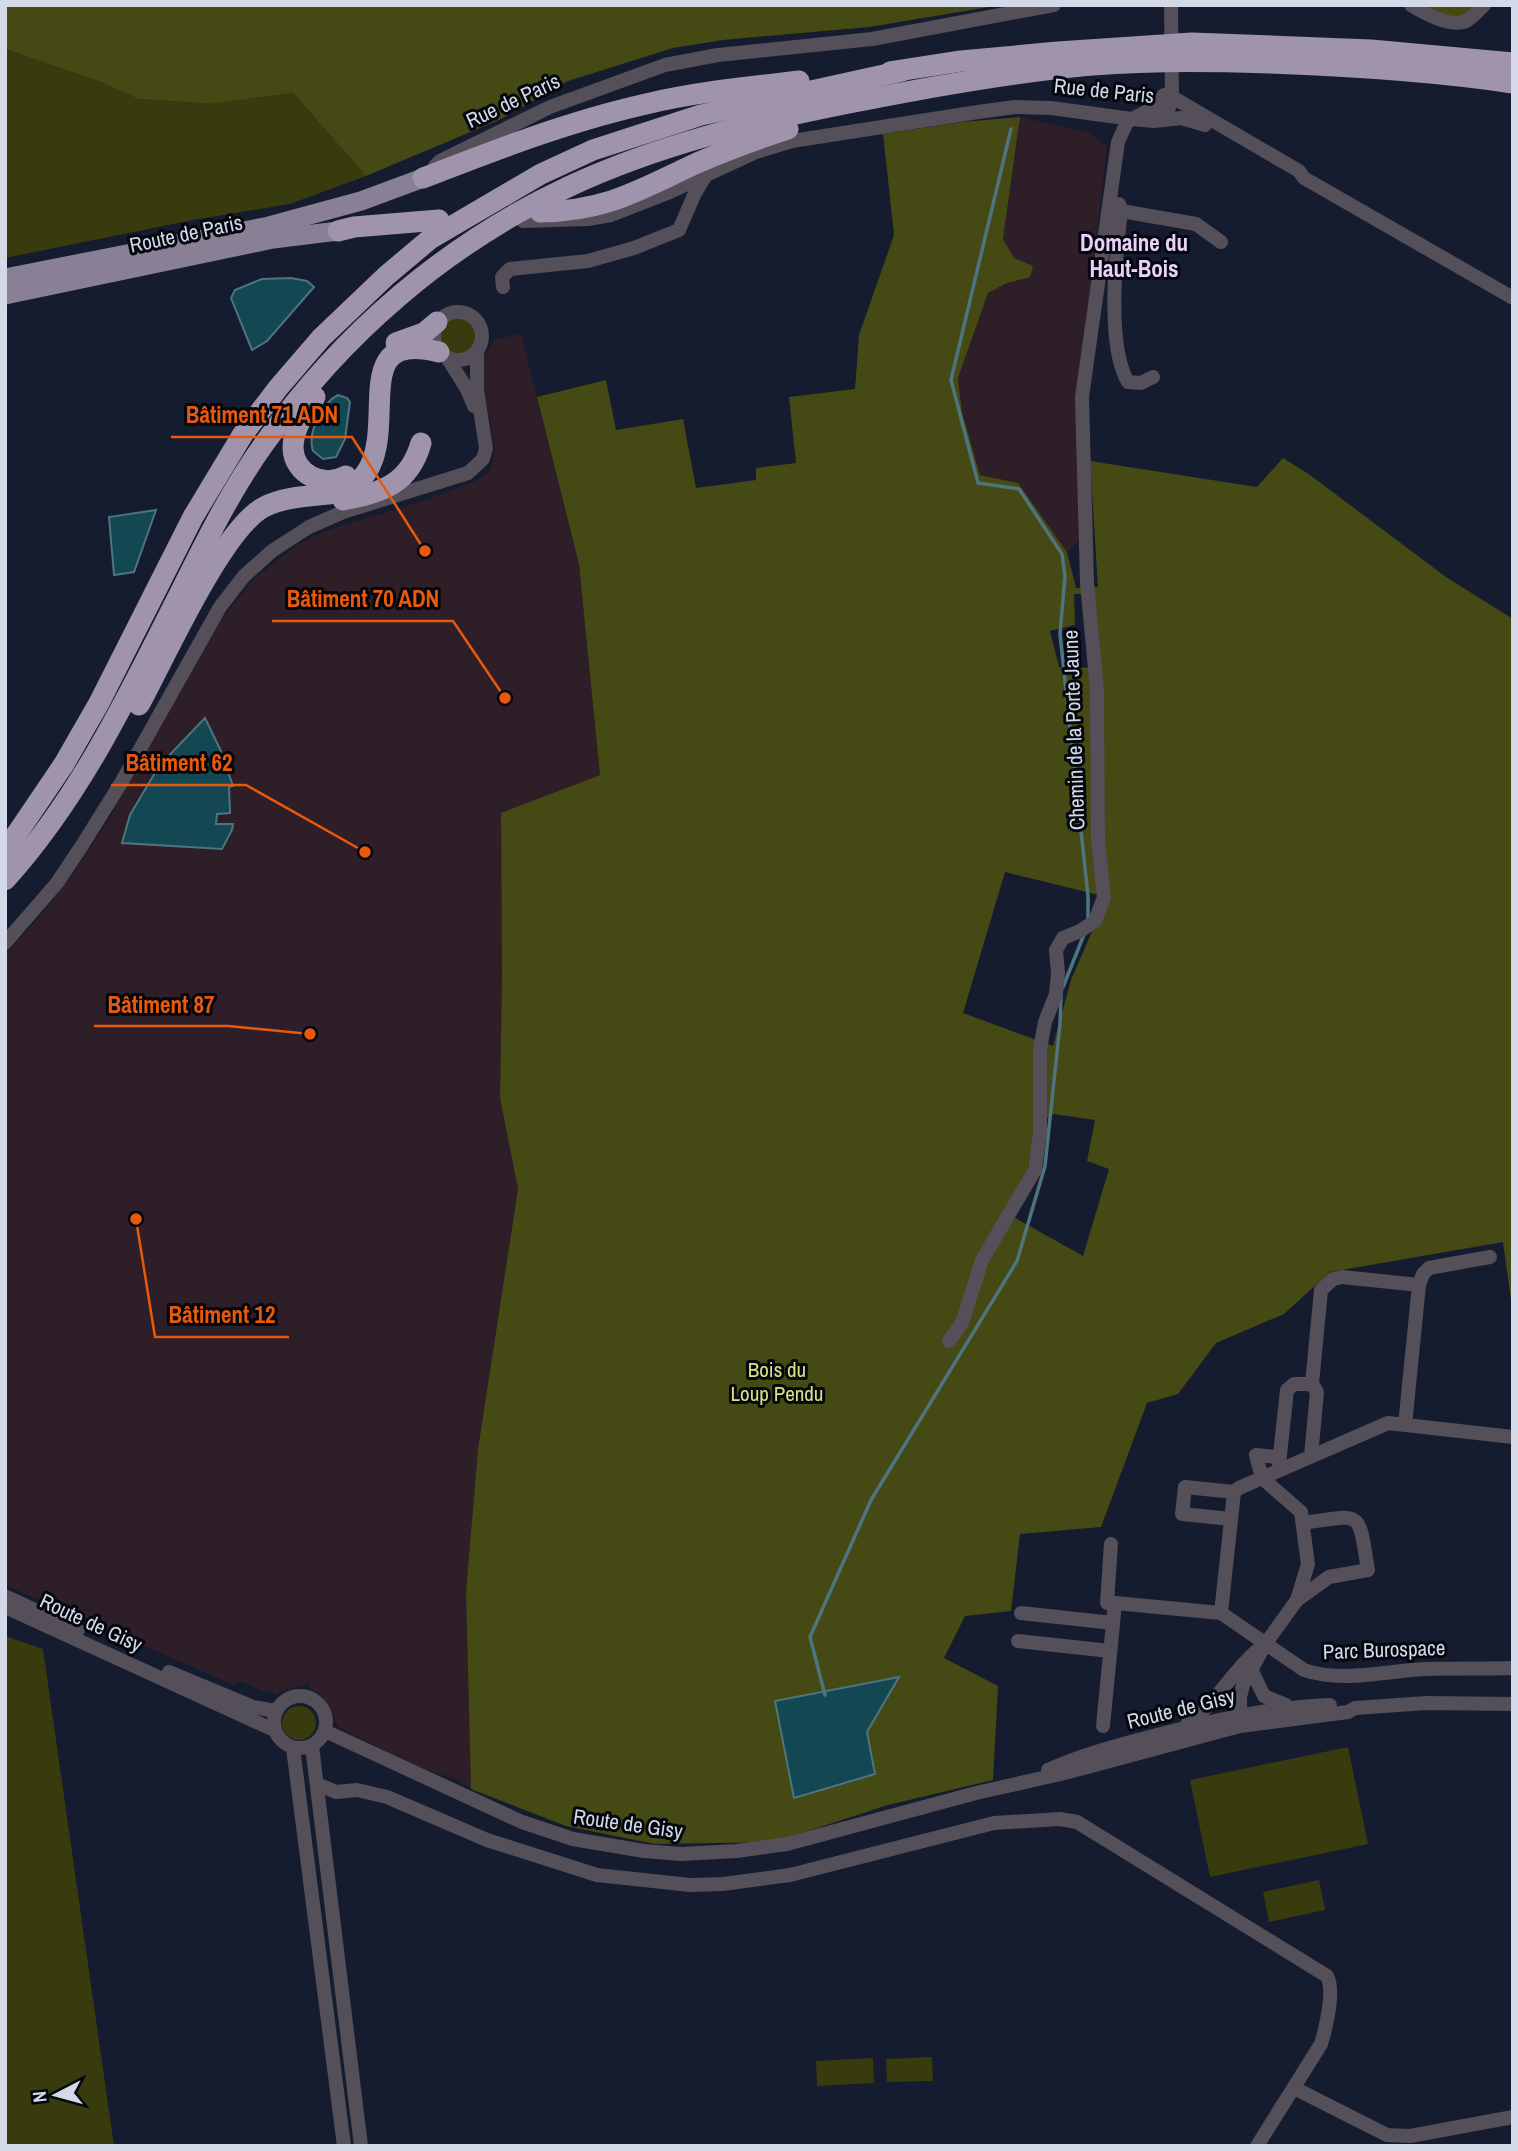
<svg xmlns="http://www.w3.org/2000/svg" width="1518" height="2151" viewBox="0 0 1518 2151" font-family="'Archivo Narrow',sans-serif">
<rect width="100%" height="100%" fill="#151c2f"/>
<g fill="#2e1e28">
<path d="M 1020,117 L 1087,132 L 1107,146 L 1077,407 L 1080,540 L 1067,552 L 1018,484 L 980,475 L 962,412 L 958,378 L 988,293 L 1007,283 L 1030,276 L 1014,258 L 1003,239 Z"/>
<path d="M 521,334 L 579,564 L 600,775 L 501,814 L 502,977 L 500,1098 L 518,1189 L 478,1449 L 466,1592 L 471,1789 L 458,1780 L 413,1765 L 338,1727 L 327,1702 L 321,1694 L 312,1690 L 308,1684 L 279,1692 L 277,1695 L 266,1690 L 264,1692 L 241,1681 L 234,1685 L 5,1585 L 5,954 L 36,921 L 70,878 L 109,819 L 222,618 L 255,578 L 297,545 L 325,531 L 429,499 L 475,481 L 488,473 L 495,455 L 491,423 L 480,384 L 482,360 L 496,339 Z"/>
</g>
<g fill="#373b0d">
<path d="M 5,49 L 101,82 L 138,99 L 213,104 L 293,93 L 366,176 L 290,204 L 193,220 L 5,258 Z"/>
<circle cx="458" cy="336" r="18"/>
<path d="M 5,1636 L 43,1649 L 114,2146 L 5,2146 Z"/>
<circle cx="299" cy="1723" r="17"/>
<path d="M 1348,1747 L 1368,1844 L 1210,1877 L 1190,1780 Z"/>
<path d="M 1319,1880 L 1325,1910 L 1269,1922 L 1263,1892 Z"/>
<path d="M 932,2057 L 933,2081 L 887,2082 L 886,2059 Z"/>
<path d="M 873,2058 L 874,2083 L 817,2086 L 816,2061 Z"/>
</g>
<g fill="#454913" fill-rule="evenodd">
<path d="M 5,5 L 1001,5 L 869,27 L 723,40 L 673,48 L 568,81 L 499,120 L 366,176 L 293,93 L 213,104 L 138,99 L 101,82 L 5,49 Z"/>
<path d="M 1424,5 L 1476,5 C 1454,25 1447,19 1424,5 Z"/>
<path d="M 1020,117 L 1003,239 L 1014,258 L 1033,266 L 1030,277 L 1007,283 L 988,293 L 958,378 L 962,412 L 980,475 L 1018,483 L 1067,552 L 1076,588 L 1098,587 L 1090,461 L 1257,487 L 1283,458 L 1310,475 L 1446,577 L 1513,619 L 1513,1315 L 1503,1242 L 1330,1272 L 1284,1314 L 1216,1343 L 1178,1394 L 1147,1403 L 1101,1527 L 1020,1534 L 1011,1611 L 965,1616 L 944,1658 L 998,1686 L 993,1780 L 888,1805 L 774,1842 L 655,1844 L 566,1826 L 471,1789 L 466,1592 L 478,1449 L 518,1189 L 500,1098 L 502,977 L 501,813 L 600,775 L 579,564 L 537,397 L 606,380 L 616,430 L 683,419 L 696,488 L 756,480 L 756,468 L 796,463 L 789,397 L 855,389 L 859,335 L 894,235 L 883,134 L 962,122 ZM 1074,594 L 1086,594 L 1090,667 L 1066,670 L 1059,667 L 1050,631 L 1075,625 ZM 1005,872 L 1107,897 L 1071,980 L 1053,1046 L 963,1013 ZM 1054,1114 L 1095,1120 L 1087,1161 L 1109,1169 L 1083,1256 L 1006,1213 L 1028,1170 L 1034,1125 Z"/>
</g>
<g fill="#134853" stroke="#4d747f" stroke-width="2">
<path d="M 291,278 L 307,281 L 314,287 L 267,341 L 252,350 L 231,298 L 235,290 L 262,279 Z"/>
<path d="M 338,395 L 347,398 L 350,402 L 345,439 L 336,457 L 323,459 L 313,451 C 307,433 322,403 338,395 Z"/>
<path d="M 156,510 L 134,572 L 114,575 L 109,517 Z"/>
<path d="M 205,718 L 220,749 L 233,786 L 229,787 L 230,813 L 217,814 L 216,824 L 233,824 L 232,830 L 222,849 L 122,843 L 130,815 L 159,766 Z"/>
<path d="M 899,1677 L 867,1732 L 875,1774 L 794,1798 L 775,1701 Z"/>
</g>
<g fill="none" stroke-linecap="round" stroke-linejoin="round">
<g stroke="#4d747f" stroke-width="3.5">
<path d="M 1011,129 L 951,380 L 978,483 L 1019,489 L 1062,554 L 1065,576 L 1060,634 L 1088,896 L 1088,921"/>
<path d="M 1063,987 L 1085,932"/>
<path d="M 825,1695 L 810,1637 L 871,1500 L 1017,1261 L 1045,1166 L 1060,1024 L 1061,997"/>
</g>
<g stroke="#544f59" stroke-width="14">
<path d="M 1411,5 C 1424,13 1450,28 1466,21 C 1472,18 1479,10 1484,5"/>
<path d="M 1162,119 L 1169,108 L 1172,97 L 1171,5"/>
<path d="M 435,166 L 440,161 L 550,107 L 665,65 L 718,55 L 872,39 L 1054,5"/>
<path d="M 1119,204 L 1121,210 L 1127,212 L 1196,224 L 1221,242"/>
<path d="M 1121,210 C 1116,253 1106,345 1128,382 L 1141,383 L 1153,377"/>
<path d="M 523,221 L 588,219 L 611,215 L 670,192 L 756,152 L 792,141 L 978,112 L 1015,107 L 1051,108 L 1132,119 L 1154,121 L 1181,118 L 1205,125"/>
<path d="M 503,287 L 502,277 L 510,269 L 588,261 L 634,248 L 679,230 L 695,193 L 706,175"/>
<circle cx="458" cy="336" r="24"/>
<path d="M 448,359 L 467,389 L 474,406"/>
<path d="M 5,943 L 57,883 L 81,847 L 121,783 L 220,607 L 244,576 L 272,551 L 309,527 L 343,512 L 468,473 L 483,459 L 486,448 L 477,390 L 477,352"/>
<path d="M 949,1341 L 962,1323 L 982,1260 L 1035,1170 L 1040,1131 L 1040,1049 L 1045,1022 L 1056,994 L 1058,973 L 1056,950 L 1063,938 L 1080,931 L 1095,921 L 1104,897 L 1098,839 L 1097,690 L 1087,583 L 1082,397 L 1118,142 L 1127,122 L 1155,107 L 1164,95 L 1172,97 L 1299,171 L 1304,178 L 1513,298"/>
<path d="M 1405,1425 L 1419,1285 L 1423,1274 L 1429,1268 L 1490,1257"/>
<path d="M 1513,1437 L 1388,1423 L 1239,1488 L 1234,1492 L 1221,1613 L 1304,1670 C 1342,1683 1386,1671 1425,1669 C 1454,1668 1483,1669 1513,1668"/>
<path d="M 1311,1456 L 1317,1392 L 1312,1384"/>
<path d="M 1279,1464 L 1287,1390 L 1294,1384 L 1312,1384 L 1321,1290 L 1333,1279 L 1342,1277 L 1419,1285"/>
<path d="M 1231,1519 L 1182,1514 L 1185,1487 L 1234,1492"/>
<path d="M 1111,1544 L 1107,1603 L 1115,1603"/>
<path d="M 5,1596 L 78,1630"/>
<path d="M 1297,1600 L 1329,1577 L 1368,1570 C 1358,1510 1364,1514 1303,1523"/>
<path d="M 5,1607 L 274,1730"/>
<path d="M 1021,1613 L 1113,1623"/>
<path d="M 1018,1641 L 1110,1651"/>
<path d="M 1252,1671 L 1264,1696 L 1286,1705"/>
<path d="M 169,1672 L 253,1707 L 276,1711"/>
<circle cx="300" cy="1722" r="26"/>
<path d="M 1240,1722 L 1240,1697 L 1243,1685 L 1266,1643 L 1297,1600 L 1308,1564 L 1301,1512 L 1262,1478 L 1256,1455 L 1278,1457"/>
<path d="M 1187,1724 C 1217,1703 1232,1671 1260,1648"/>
<path d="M 1103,1726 L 1115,1603 L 1221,1613"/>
<path d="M 325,1731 L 522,1822 L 573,1839 L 644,1851 L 681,1854 L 737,1851 L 787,1844 L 976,1793 L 1065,1773 L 1240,1726 L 1348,1712 L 1355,1708 L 1427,1703 L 1513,1704"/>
<path d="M 312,1746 L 361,2146"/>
<path d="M 293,1748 L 344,2146"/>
<path d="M 1048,1770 C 1084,1754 1122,1744 1161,1734 C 1217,1720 1272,1707 1330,1705"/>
<path d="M 317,1784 L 336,1792 L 357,1790 L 387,1797 L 487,1840 L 597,1875 L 690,1885 L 723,1884 L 790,1875 L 994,1823 L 1060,1819 L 1077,1822 L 1327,1976 C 1335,1990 1326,2028 1321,2044 L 1257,2146"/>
<path d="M 1294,2088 L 1387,2135 L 1410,2136 L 1513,2117"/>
</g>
<g stroke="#8a8095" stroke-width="19">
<path d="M 5,278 L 269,226 L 361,201 L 423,178"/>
<path d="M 5,295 L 273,239 L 338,231"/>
</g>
<g stroke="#a094ac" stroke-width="21">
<path d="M 890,72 L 961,61 L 1058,52 L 1192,43 L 1371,50 L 1513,63"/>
<path d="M 423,178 C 495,150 570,121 646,104 C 696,92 748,87 799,81"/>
<path d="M 540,212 C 607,211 639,190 697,163 C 727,150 757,139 788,129"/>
<path d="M 338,231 L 354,227 L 439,220"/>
<path d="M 396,343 L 424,333 L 437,322"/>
<path d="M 315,397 C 305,412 293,429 293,448 C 294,475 324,488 346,476"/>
<path d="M 343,500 C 382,492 409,485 421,443"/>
<path d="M 139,705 C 164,660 222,529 264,507 C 285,496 313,496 337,493 C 423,467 330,324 439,352"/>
<path d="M 5,851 L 64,764 L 99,703 L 193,517 L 243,434 L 278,388 L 321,338 L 386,276 L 430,239 L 541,174 L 593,150 L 701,115 L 902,71"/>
<path d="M 5,880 C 81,796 130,692 181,591 C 206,541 231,490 264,444 C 342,334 447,243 570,186 C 658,145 753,122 849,103 C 919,89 990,76 1062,68 C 1131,60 1200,61 1269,63 C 1351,66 1432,71 1513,83"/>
</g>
</g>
<g text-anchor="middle" stroke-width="6" stroke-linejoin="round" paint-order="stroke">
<g font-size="21" fill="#d3d9e6" stroke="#05070f">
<text transform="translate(1104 91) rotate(6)" y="7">Rue de Paris</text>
<text transform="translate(513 101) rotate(-25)" y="7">Rue de Paris</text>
<text transform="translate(186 234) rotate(-12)" y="7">Route de Paris</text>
<text transform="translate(1074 730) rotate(-92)" y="7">Chemin de la Porte Jaune</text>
<text transform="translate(91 1623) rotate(25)" y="7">Route de Gisy</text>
<text transform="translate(1384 1650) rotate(-2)" y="7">Parc Burospace</text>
<text transform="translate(1181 1709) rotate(-14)" y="7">Route de Gisy</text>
<text transform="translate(628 1824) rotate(8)" y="7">Route de Gisy</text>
</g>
<g font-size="21" fill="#d8e380" stroke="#05070f">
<text x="777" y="1377">Bois du<tspan x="777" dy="24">Loup Pendu</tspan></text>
</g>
<g font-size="23" font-weight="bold" fill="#e9d1f9" stroke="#05070f">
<text x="1134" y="251">Domaine du<tspan x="1134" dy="26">Haut-Bois</tspan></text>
</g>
</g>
<path fill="none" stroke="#e8590c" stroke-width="2.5" d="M425 551L352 437H171M505 698L453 621H272M365 852L246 785H111M310 1034L228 1026H94M136 1219L155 1337H289"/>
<g fill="#e8590c" stroke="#05070f" stroke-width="2.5">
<circle cx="425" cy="551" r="7"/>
<circle cx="505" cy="698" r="7"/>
<circle cx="365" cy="852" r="7"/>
<circle cx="310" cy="1034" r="7"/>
<circle cx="136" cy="1219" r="7"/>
</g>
<g font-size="23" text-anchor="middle" font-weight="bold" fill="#e8590c" stroke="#05070f" stroke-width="6" stroke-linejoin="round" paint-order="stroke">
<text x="262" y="423">Bâtiment 71 ADN</text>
<text x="363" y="607">Bâtiment 70 ADN</text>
<text x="179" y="771">Bâtiment 62</text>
<text x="161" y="1013">Bâtiment 87</text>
<text x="222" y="1323">Bâtiment 12</text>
</g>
<rect width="1518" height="2151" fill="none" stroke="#d3d9e6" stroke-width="14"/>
<g transform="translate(56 2095) rotate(264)" stroke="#05070f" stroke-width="5" paint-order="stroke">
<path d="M0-5L12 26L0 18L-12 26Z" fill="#d3d9e6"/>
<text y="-10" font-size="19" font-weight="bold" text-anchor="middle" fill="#d3d9e6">N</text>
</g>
</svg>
